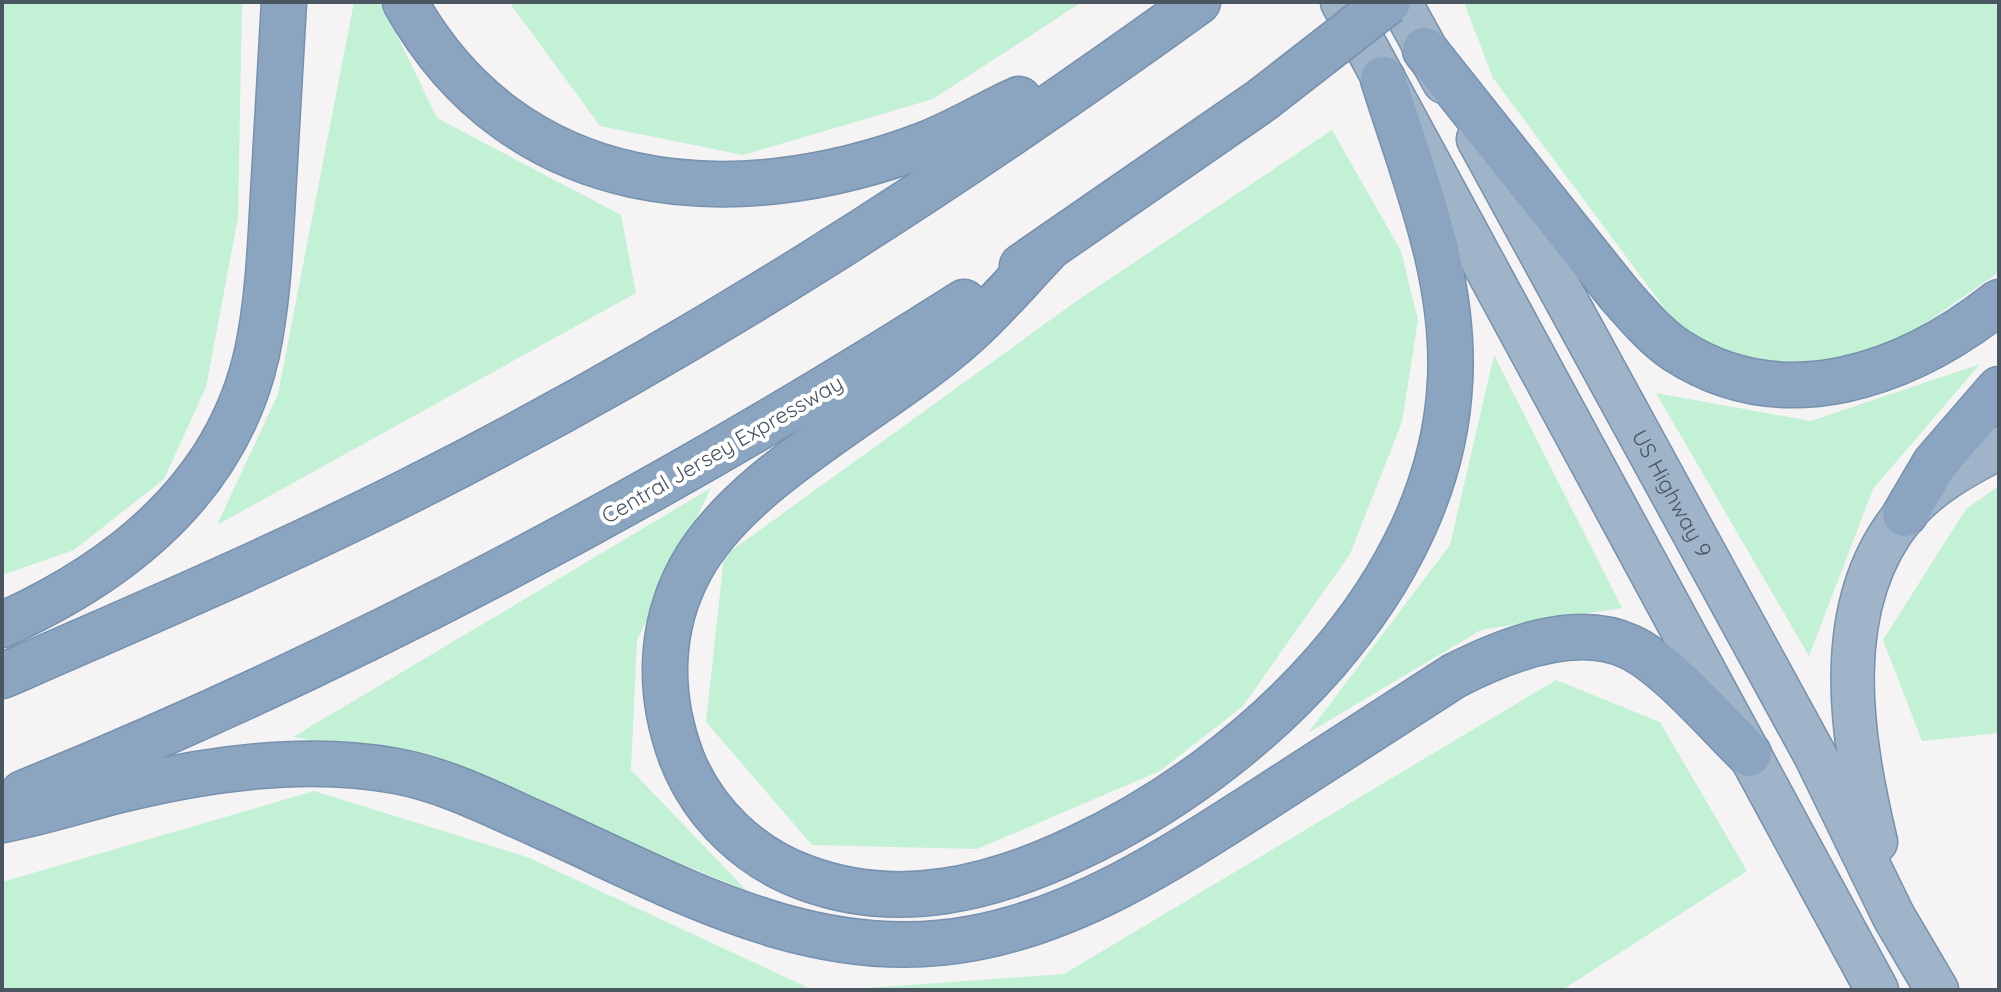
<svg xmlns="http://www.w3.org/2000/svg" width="2001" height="992" viewBox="0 0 2001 992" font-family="Quicksand,sans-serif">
<rect width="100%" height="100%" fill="#f5f3f3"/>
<g fill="#c3f1d5">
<path d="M 2,2 L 242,2 L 238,218 L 206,387 L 164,479 L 74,550 L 2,575 Z"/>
<path d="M 354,2 L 381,2 L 437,118 L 621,215 L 636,293 L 217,525 L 278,394 Z"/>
<path d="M 509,2 L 1082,2 L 933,99 L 743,155 L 600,126 Z"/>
<path d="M 1469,2 L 1999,2 L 1999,272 L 1884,352 L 1761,370 L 1677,325 L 1493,78 L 1465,5 Z"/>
<path d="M 1332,130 L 1401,251 L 1418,320 L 1402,422 L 1350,554 L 1243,706 L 1160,771 L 977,849 L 812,845 L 706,722 L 724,556 L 1078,300 Z"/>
<path d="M 1494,355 L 1622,608 L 1481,630 L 1308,733 L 1450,545 Z"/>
<path d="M 1980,364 L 1873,489 L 1809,656 L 1656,393 L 1811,421 Z"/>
<path d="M 1999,486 L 1999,733 L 1922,741 L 1883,640 L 1966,509 Z"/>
<path d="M 711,488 L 637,640 L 631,770 L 747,891 L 426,758 L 293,737 Z"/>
<path d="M 1556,680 L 1660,722 L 1747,871 L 1562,990 L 838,990 L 1064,974 Z"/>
<path d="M 314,791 L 527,857 L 813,990 L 2,990 L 2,882 Z"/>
</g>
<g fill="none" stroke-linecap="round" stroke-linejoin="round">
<defs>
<g id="trunk">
<path d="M 1342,2 L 1877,990"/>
<path d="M 1400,2 L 1444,82"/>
<path id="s1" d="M 1478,139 L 1815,755 L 1894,917 L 1937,990"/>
<path d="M 1876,842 C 1851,737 1829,605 1905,514 C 1929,485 1966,465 1999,448"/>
</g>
<g id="motorway">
<path d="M 405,2 C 515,200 732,218 926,144 C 959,131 988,113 1019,99"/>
<path d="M 1425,50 L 1619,294 C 1637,314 1654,335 1676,350 C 1784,420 1907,375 1999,302"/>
<path d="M 1046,251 C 1020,278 995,308 967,333 C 887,406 742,474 691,568 C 658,628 658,696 682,759 C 704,814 750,858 806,878 C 898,912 991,889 1077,848 C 1253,766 1440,588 1450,382 C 1456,277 1414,178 1383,79"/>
<path d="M 1022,266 L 1262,100"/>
<path d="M 1905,514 L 1935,463 L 1999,389"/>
<path d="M 2,625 C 122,571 227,487 257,353 C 268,301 270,249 273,196 C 277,131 280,67 284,2"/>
<path d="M 2,676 C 138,617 273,559 405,493 C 683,354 946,184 1198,2"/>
<path d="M 23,793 C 353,659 664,493 964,302"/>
<path d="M 2,820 C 41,813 77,801 116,791 C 204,769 305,754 396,771 C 445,780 490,803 535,823 C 676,886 814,969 974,938 C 1081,918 1173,857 1262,800 C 1326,759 1390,718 1454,676 C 1503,651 1575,621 1630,647 C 1667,664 1718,724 1749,754"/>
</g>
</defs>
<use href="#trunk" stroke="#7690ad" stroke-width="45"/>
<use href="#motorway" stroke="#7690ad" stroke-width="47"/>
<use href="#trunk" stroke="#9fb4c9" stroke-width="42"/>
<use href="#motorway" stroke="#8ba5c1" stroke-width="44"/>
<defs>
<path id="motorway-bridge" d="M 1262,100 L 1388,2"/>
</defs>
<use href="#motorway-bridge" stroke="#7690ad" stroke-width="47" stroke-linecap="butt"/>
<use href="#motorway-bridge" stroke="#8ba5c1" stroke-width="44"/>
</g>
<g text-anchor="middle" stroke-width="8" stroke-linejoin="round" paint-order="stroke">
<g font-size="22" fill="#4a5661" stroke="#fff">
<text transform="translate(722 449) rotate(-30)" y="8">Central Jersey Expressway</text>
<text dy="8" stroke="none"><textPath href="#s1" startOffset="404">US Highway 9</textPath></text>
</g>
</g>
<rect width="2001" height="992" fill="none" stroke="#4a5661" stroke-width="8"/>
</svg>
